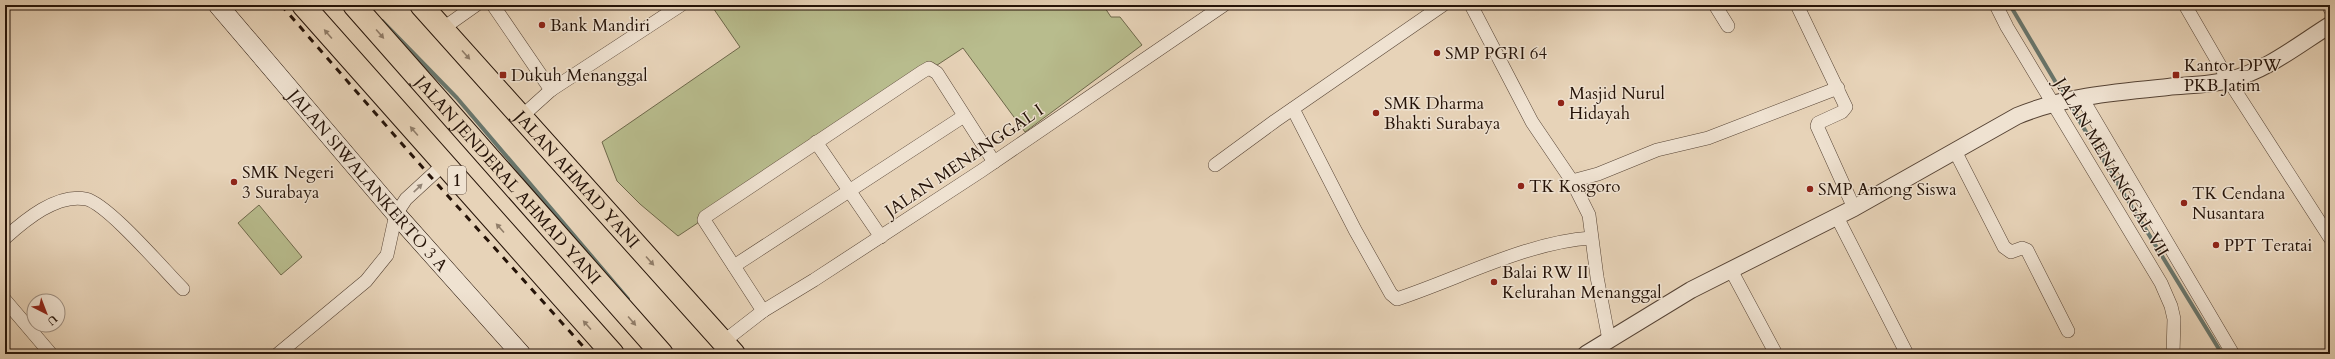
<svg xmlns="http://www.w3.org/2000/svg" width="2335" height="359" viewBox="0 0 2335 359" font-family="Cardo,serif">
<rect width="100%" height="100%" fill="#e7d3b8"/>
<filter id="stains"><feTurbulence type="fractalNoise" baseFrequency=".005" numOctaves="4"/><feColorMatrix values="0 0 0 0 .2 0 0 0 0 .09 0 0 0 0 .02 0 0 0 .5 -.17"/></filter>
<radialGradient id="worn" r=".72"><stop offset=".6" stop-color="#630" stop-opacity="0"/><stop offset="1" stop-color="#630" stop-opacity=".3"/></radialGradient>
<g fill="#b8bc8d" stroke="#6e684a">
<path d="M 711,5 L 1103,5 L 1111,17 L 1120,17 L 1142,45 L 1025,132 L 963,48 L 678,236 L 640,204 L 617,181 L 602,142 L 740,47 Z"/>
<path d="M 259,205 L 302,257 L 281,275 L 238,223 Z"/>
</g>
<g fill="none" stroke-linecap="round" stroke-linejoin="round">
<g stroke="#69766c" stroke-width="4">
<path d="M 2010,5 L 2065,98"/>
<path d="M 382,21 L 457,98 L 628,299"/>
<path d="M 2069,104 L 2222,354"/>
</g>
<defs>
<g id="minor">
<path d="M 493,5 L 551,90 L 681,5"/>
<path d="M 1471,5 L 1532,122 L 1572,181 L 1589,215 L 1597,277 L 1609,340"/>
<path d="M 1715,5 L 1728,26"/>
<path d="M 1797,5 L 1846,107 L 1842,112 L 1818,123 L 1817,126 L 1854,208"/>
<path d="M 1996,5 L 2007,27 L 2161,283 L 2171,306 L 2174,319 L 2173,354"/>
<path d="M 2185,5 L 2229,81 L 2330,238"/>
<path d="M 2329,5 L 2330,9"/>
<path d="M 442,29 L 476,5"/>
<path d="M 2082,98 L 2233,354"/>
<path d="M 1293,109 L 1355,230 L 1391,294 L 1397,299 C 1458,279 1527,242 1591,238"/>
<path d="M 521,117 L 551,90"/>
<path d="M 816,142 L 881,237"/>
<path d="M 1955,151 L 2004,247 L 2011,252 L 2022,248 L 2027,250 L 2068,331"/>
<path d="M 1215,165 L 1275,121 L 1443,5"/>
<path d="M 1572,181 L 1598,174 L 1657,150 L 1708,138 L 1838,88"/>
<path d="M 1837,217 L 1907,354"/>
<path d="M 5,238 C 25,220 57,193 86,199 C 108,204 164,270 183,289"/>
<path d="M 734,266 L 964,116"/>
<path d="M 1731,270 L 1776,354"/>
<path d="M 5,300 L 51,354"/>
<path d="M 763,311 L 704,220 L 705,217 L 922,72 L 929,68 L 937,73 L 994,162"/>
<path d="M 723,342 L 763,311 L 814,280 L 981,171 L 1224,5"/>
<path d="M 278,354 L 366,281 L 387,255 L 396,214 L 406,199 L 443,165"/>
</g>
<path id="tertiary" d="M 1586,354 L 1691,290 L 1854,208 L 2017,116 C 2065,96 2117,92 2168,87 C 2188,85 2210,85 2229,80 C 2266,71 2298,45 2330,25"/>
<g id="secondary">
<path id="s1" d="M 218,5 L 396,214 L 521,354"/>
</g>
<g id="trunk">
<path d="M 303,5 L 613,354"/>
<path id="s2" d="M 354,5 L 662,354"/>
<path id="s3" d="M 421,5 L 734,354"/>
</g>
</defs>
<use href="#minor" stroke="#564334" stroke-width="14"/>
<use href="#tertiary" stroke="#564334" stroke-width="18"/>
<use href="#secondary" stroke="#251308" stroke-width="20"/>
<use href="#trunk" stroke="#251308" stroke-width="24"/>
<use href="#minor" stroke="#efe2d1" stroke-width="13"/>
<use href="#tertiary" stroke="#efe2d1" stroke-width="16"/>
<use href="#secondary" stroke="#efe2d1" stroke-width="19"/>
<use href="#trunk" stroke="#e7d3b8" stroke-width="22"/>
<path stroke="#251308" stroke-width="3" stroke-dasharray="7 7" stroke-linecap="butt" d="M 281,5 L 430,176 L 590,354"/>
</g>
<defs><path id="oneway-solid" d="M-6-.8H1V-3.2L6.5 0L1 3.2V.8H-6Z"/></defs>
<g fill="#907d69">
<use href="#oneway-solid" transform="translate(328 34) rotate(-131)"/>
<use href="#oneway-solid" transform="translate(380 34) rotate(49)"/>
<use href="#oneway-solid" transform="translate(466 55) rotate(48)"/>
<use href="#oneway-solid" transform="translate(414 131) rotate(-131)"/>
<use href="#oneway-solid" transform="translate(500 228) rotate(-132)"/>
<use href="#oneway-solid" transform="translate(650 261) rotate(48)"/>
<use href="#oneway-solid" transform="translate(632 321) rotate(49)"/>
<use href="#oneway-solid" transform="translate(587 325) rotate(-132)"/>
</g>
<use fill="#948577" href="#oneway-solid" transform="translate(418 188) rotate(-44)"/>
<g fill="#8f2418" stroke="#efe2d1" stroke-width="1.5">
<circle cx="542" cy="25" r="4"/>
<circle cx="1437" cy="53" r="4"/>
<rect x="499" y="71" width="8" height="8" rx="2"/>
<rect x="2172" y="71" width="8" height="8" rx="2"/>
<circle cx="1561" cy="103" r="4"/>
<circle cx="1376" cy="113" r="4"/>
<circle cx="234" cy="182" r="4"/>
<circle cx="1521" cy="186" r="4"/>
<circle cx="1810" cy="189" r="4"/>
<circle cx="2184" cy="203" r="4"/>
<circle cx="2216" cy="245" r="4"/>
<circle cx="1494" cy="282" r="4"/>
</g>
<g text-anchor="middle" stroke-width="3" stroke-linejoin="round" paint-order="stroke">
<rect fill="#efe2d1" stroke="#625144" stroke-width="1" x="448" y="166" width="18" height="28" rx="3"/>
<g font-size="16" font-weight="bold" fill="#251308">
<text x="457" y="186">1</text>
</g>
<g font-size="17" fill="#251308" stroke="#efe2d1" text-anchor="start">
<text x="550" y="31">Bank Mandiri</text>
<text x="1445" y="59">SMP PGRI 64</text>
<text x="2184" y="71">Kantor DPW<tspan x="2184" dy="20">PKB Jatim</tspan></text>
<text x="511" y="81">Dukuh Menanggal</text>
<text x="1569" y="99">Masjid Nurul<tspan x="1569" dy="20">Hidayah</tspan></text>
<text x="1384" y="109">SMK Dharma<tspan x="1384" dy="20">Bhakti Surabaya</tspan></text>
<text x="242" y="178">SMK Negeri<tspan x="242" dy="20">3 Surabaya</tspan></text>
<text x="1529" y="192">TK Kosgoro</text>
<text x="1818" y="195">SMP Among Siswa</text>
<text x="2192" y="199">TK Cendana<tspan x="2192" dy="20">Nusantara</tspan></text>
<text x="2224" y="251">PPT Teratai</text>
<text x="1502" y="278">Balai RW II<tspan x="1502" dy="20">Kelurahan Menanggal</tspan></text>
</g>
<g font-size="17" fill="#251308" stroke="#efe2d1">
<text transform="translate(964 160) rotate(-34)" y="6">JALAN MENANGGAL I</text>
<text transform="translate(2112 167) rotate(59)" y="6">JALAN MENANGGAL VII</text>
<text dy="6" stroke="none"><textPath href="#s1" startOffset="231">JALAN SIWALANKERTO 3 A</textPath></text>
<text dy="6" stroke="none"><textPath href="#s2" startOffset="233">JALAN JENDERAL AHMAD YANI</textPath></text>
<text dy="6" stroke="none"><textPath href="#s3" startOffset="234">JALAN AHMAD YANI</textPath></text>
</g>
</g>
<rect width="2335" height="359" fill="none" stroke="#e7d3b8" stroke-width="20"/>
<rect x="6" y="6" width="2323" height="347" fill="none" stroke="#251308" stroke-width="2"/>
<rect x="10" y="10" width="2315" height="339" fill="none" stroke="#251308"/>
<g transform="translate(46 313) rotate(138)"><circle r="19" fill="#efe2d1" stroke="#9e8f81"/>
<path d="M0-3L7 15L0 10L-7 15Z" fill="#8f2418"/>
<text y="-6" font-size="11" font-weight="bold" text-anchor="middle" fill="#251308">U</text>
</g>
<rect width="100%" height="100%" filter="url(#stains)"/>
<rect width="100%" height="100%" fill="url(#worn)"/>
</svg>
